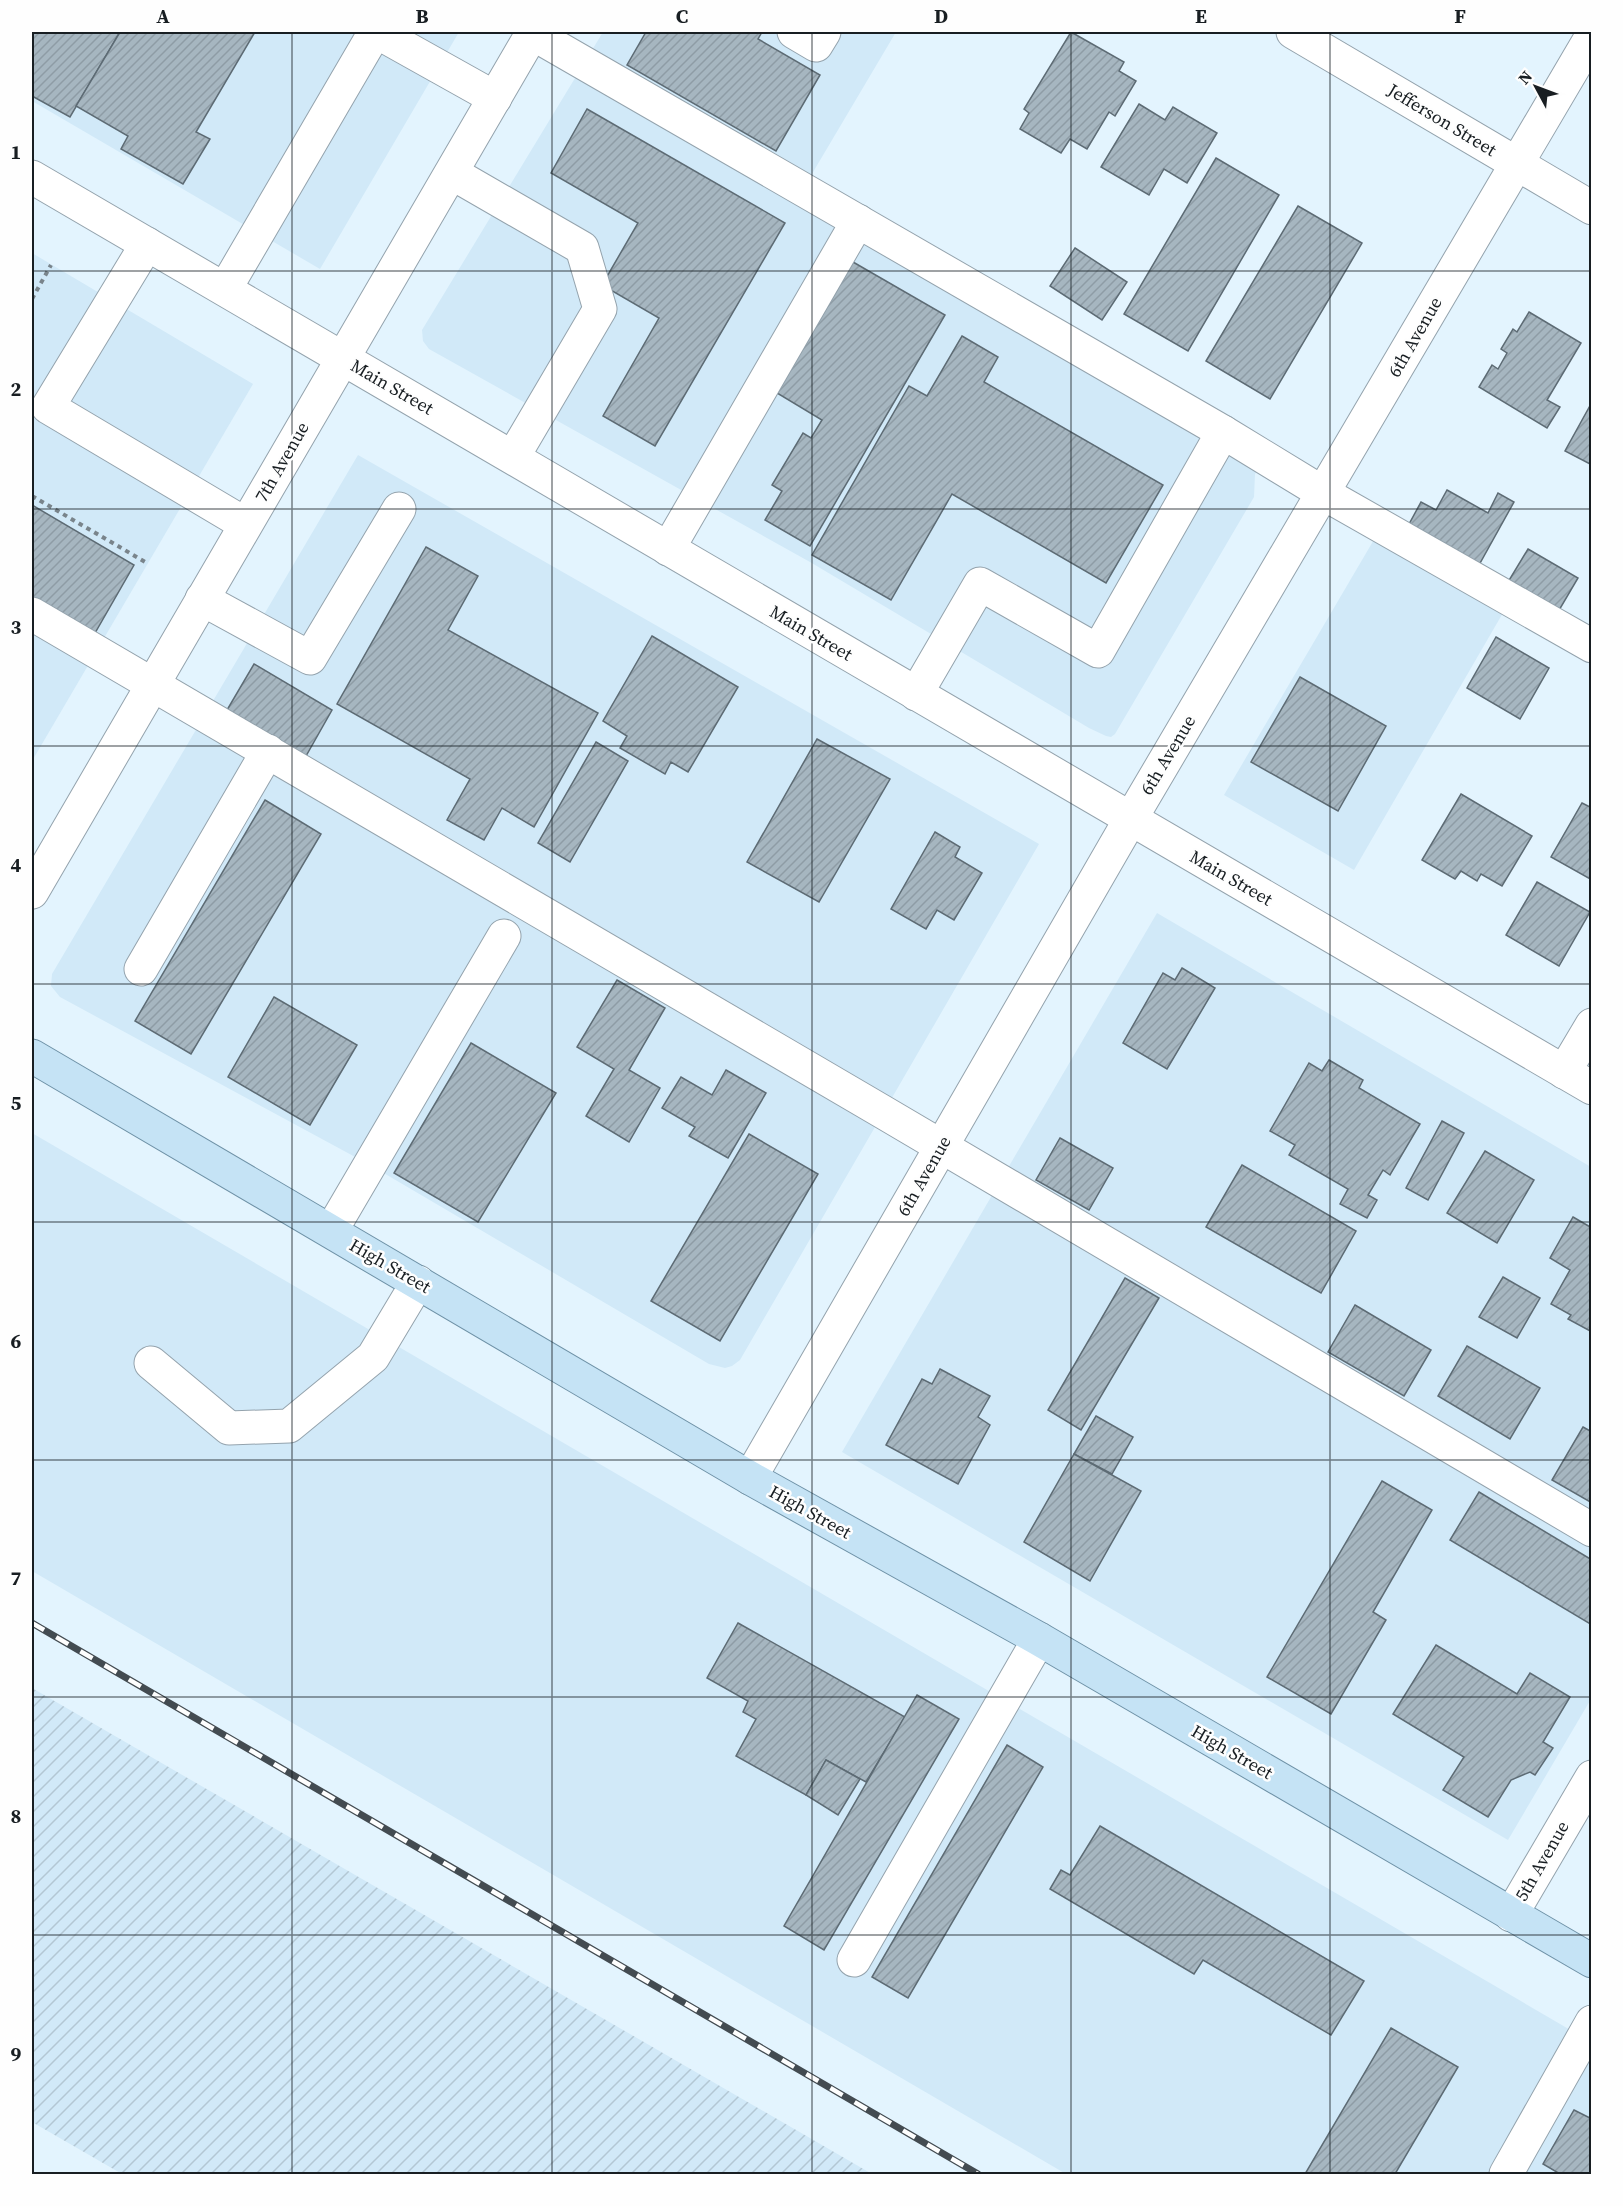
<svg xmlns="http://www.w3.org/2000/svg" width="1623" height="2206" viewBox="0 0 1623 2206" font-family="'Source Serif 4',serif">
<defs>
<pattern id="industrial-furrows" width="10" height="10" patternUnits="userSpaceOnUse" patternTransform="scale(1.5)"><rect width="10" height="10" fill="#d1e9f8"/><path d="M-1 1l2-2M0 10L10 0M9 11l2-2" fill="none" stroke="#b3c7d4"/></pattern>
<pattern id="building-hatch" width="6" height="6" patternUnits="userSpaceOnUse" patternTransform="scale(1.5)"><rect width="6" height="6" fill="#a6b6c0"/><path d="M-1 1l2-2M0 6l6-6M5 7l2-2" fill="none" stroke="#8e9ca5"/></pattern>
</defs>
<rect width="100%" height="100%" fill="#e3f4fe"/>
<g fill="#d1e9f8">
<path d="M 32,32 L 459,32 L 320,269 L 32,101 Z"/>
<path d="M 603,32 L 896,32 L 803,189 L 1265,456 L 1255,474 L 1254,497 L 1115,734 L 1111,737 L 1106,736 L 1089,728 L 810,562 L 429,349 L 423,341 L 422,330 Z"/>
<path d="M 32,253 L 253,384 L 32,761 Z"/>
<path d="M 358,455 L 1039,844 L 740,1360 L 732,1366 L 725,1368 L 709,1364 L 370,1165 L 60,997 L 51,986 L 52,974 Z"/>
<path d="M 1382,526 L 1511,599 L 1354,870 L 1224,795 Z"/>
<path d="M 1157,913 L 1591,1167 L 1591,1699 L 1508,1840 L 842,1452 Z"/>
<path d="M 32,1133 L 1591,2042 L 1591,2174 L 1066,2174 L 32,1571 Z"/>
</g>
<path fill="url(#industrial-furrows)" d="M 32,1688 L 872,2174 L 122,2174 L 32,2122 Z"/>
<g fill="url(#building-hatch)" stroke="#5d6b74" stroke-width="1.5">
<path d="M 32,32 L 120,32 L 70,117 L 32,96 Z"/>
<path d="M 120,32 L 255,32 L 196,132 L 210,139 L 183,184 L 121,149 L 128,136 L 76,106 Z"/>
<path d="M 646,32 L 762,32 L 758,39 L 820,75 L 776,151 L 627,65 Z"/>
<path d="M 1071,32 L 1124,62 L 1119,71 L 1136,81 L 1115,116 L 1109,112 L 1087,149 L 1070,139 L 1061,153 L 1020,129 L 1029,113 L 1024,109 Z"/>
<path d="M 1139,104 L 1165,120 L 1173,107 L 1217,133 L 1187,183 L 1164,169 L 1149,195 L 1101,167 Z"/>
<path d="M 587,109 L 785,223 L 655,446 L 603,416 L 659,318 L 602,285 L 638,223 L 551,173 Z"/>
<path d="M 1216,158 L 1279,195 L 1188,351 L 1124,314 Z"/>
<path d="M 1298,206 L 1362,243 L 1270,399 L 1206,361 Z"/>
<path d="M 1075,248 L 1127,282 L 1102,320 L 1050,286 Z"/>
<path d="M 853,262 L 945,315 L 810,546 L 765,520 L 782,491 L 772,485 L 803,433 L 811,438 L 822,420 L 777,393 Z"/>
<path d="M 1529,312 L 1581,343 L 1547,400 L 1560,407 L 1547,428 L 1479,387 L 1492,365 L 1498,369 L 1507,353 L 1501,349 L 1513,329 L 1517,332 Z"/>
<path d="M 962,336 L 998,357 L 984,382 L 1163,485 L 1106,583 L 952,494 L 891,600 L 812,555 L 909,386 L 927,396 Z"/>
<path d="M 1592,402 L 1592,465 L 1565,451 Z"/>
<path d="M 1447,490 L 1488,513 L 1498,493 L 1514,502 L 1479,565 L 1408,526 L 1421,502 L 1436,510 Z"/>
<path d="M 32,505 L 134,565 L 91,640 L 32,605 Z"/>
<path d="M 426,547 L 478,576 L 448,630 L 598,713 L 534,827 L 502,808 L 484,840 L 447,820 L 470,779 L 337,704 Z"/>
<path d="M 1528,549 L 1578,578 L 1558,612 L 1508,582 Z"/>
<path d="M 652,636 L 738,687 L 688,772 L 671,762 L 665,774 L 620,748 L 627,736 L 603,721 Z"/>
<path d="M 1496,637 L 1549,668 L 1520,719 L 1467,688 Z"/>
<path d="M 254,664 L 332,710 L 306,756 L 227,710 Z"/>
<path d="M 1300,677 L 1386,726 L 1338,811 L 1251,762 Z"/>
<path d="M 817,739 L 890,779 L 819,902 L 747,862 Z"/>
<path d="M 596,742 L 628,761 L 570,862 L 538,843 Z"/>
<path d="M 1461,794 L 1532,836 L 1502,886 L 1481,874 L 1477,881 L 1461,871 L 1455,879 L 1422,860 Z"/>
<path d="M 265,800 L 321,834 L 191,1054 L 135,1021 Z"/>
<path d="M 1582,803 L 1592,808 L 1592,880 L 1551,857 Z"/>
<path d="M 935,832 L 960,847 L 955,857 L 982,873 L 954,920 L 937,910 L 926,929 L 891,909 Z"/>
<path d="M 1537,882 L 1590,912 L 1559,966 L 1506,935 Z"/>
<path d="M 1182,968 L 1215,988 L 1167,1069 L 1123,1043 L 1163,973 L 1175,980 Z"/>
<path d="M 617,980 L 665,1008 L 629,1070 L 660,1088 L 629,1142 L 586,1116 L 614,1069 L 577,1047 Z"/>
<path d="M 274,997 L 357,1045 L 310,1125 L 228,1077 Z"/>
<path d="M 471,1043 L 556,1093 L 478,1222 L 394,1173 Z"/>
<path d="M 1329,1060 L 1363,1080 L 1359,1088 L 1420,1124 L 1390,1175 L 1383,1170 L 1368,1195 L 1377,1200 L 1367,1218 L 1340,1204 L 1348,1189 L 1289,1155 L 1295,1145 L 1270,1131 L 1309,1063 L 1322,1071 Z"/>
<path d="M 726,1070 L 766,1093 L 728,1158 L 689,1136 L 695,1127 L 662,1108 L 681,1077 L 712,1095 Z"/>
<path d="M 1442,1121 L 1464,1133 L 1428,1200 L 1406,1188 Z"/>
<path d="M 749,1134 L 818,1174 L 720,1341 L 651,1301 Z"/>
<path d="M 1060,1138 L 1113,1168 L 1089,1210 L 1036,1180 Z"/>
<path d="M 1485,1151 L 1534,1180 L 1497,1243 L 1447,1213 Z"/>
<path d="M 1242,1165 L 1356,1231 L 1321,1293 L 1206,1227 Z"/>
<path d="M 1573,1217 L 1592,1228 L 1592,1332 L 1568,1319 L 1571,1315 L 1551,1304 L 1570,1270 L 1550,1258 Z"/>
<path d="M 1503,1277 L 1540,1298 L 1517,1338 L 1479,1317 Z"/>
<path d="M 1125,1278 L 1159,1298 L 1081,1430 L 1048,1410 Z"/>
<path d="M 1355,1305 L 1431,1350 L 1404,1396 L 1328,1352 Z"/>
<path d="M 1467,1346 L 1540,1388 L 1510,1439 L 1438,1396 Z"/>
<path d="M 940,1369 L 990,1396 L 978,1417 L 990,1425 L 958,1484 L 886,1445 L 922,1379 L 932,1384 Z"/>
<path d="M 1096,1416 L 1133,1437 L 1112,1474 L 1074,1454 Z"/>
<path d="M 1583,1427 L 1592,1432 L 1592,1503 L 1552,1480 Z"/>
<path d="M 1074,1454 L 1141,1491 L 1090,1581 L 1024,1542 Z"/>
<path d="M 1382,1481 L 1432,1510 L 1373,1612 L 1386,1620 L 1331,1714 L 1267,1677 Z"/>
<path d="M 1479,1492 L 1592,1560 L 1592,1625 L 1450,1540 Z"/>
<path d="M 738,1623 L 905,1717 L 866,1782 L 826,1760 L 806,1795 L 736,1756 L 756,1719 L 743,1712 L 748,1701 L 707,1678 Z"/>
<path d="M 1436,1645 L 1517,1694 L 1530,1673 L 1570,1697 L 1543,1742 L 1553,1748 L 1535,1775 L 1530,1772 L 1511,1780 L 1488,1817 L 1443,1790 L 1464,1757 L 1393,1714 Z"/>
<path d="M 917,1695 L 959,1719 L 824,1950 L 784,1926 Z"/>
<path d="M 1007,1745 L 1043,1767 L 908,1998 L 872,1977 Z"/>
<path d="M 826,1760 L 860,1779 L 838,1815 L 806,1795 Z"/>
<path d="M 1100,1826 L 1364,1981 L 1331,2035 L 1203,1960 L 1194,1974 L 1050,1889 L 1061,1870 L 1070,1875 Z"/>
<path d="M 1391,2028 L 1458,2067 L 1395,2174 L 1305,2174 Z"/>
<path d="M 1574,2110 L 1592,2119 L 1592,2174 L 1560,2174 L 1543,2164 Z"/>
</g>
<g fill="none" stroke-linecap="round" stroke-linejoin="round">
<defs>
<g id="minor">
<path d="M 377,32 L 495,98"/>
<path d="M 530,32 L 1223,432 L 1323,493 L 1592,646"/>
<path d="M 794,32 L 816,45 L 824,32"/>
<path d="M 1293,32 L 1592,208"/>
<path d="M 452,173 L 582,248 L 600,309 L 513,457"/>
<path d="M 32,177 L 1592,1088"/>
<path d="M 147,244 L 48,407 L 245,524"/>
<path d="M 225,289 L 375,32"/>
<path d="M 668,549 L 858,221"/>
<path d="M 202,599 L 310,658 L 399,509"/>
<path d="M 32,614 L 883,1112 L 1592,1530"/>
<path d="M 916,694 L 980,584 L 1098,651 L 1223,432"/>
<path d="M 32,892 L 533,32"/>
<path d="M 141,969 L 268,751"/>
<path d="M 1564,1072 L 1592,1025"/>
<path d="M 331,1231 L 504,936"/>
<path d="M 151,1363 L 229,1428 L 289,1426 L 373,1357 L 418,1282"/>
<path d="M 750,1478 L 1130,820 L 1592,36"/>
<path d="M 1511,1915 L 1592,1777"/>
<path d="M 854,1960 L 1039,1639"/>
<path d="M 1506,2174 L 1592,2022"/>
</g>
<path id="major" d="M 32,1056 L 750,1478 L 1039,1639 L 1592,1961"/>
</defs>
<use href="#minor" stroke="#94a3ad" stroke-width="35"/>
<use href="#major" stroke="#6f92a7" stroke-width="35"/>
<g stroke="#79848b" stroke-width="4" stroke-dasharray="4.5 4.5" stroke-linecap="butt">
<path d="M 32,299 L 51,265"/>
<path d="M 32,496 L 147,563"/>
</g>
<use href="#minor" stroke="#fff" stroke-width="33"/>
<use href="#major" stroke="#c5e3f5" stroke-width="33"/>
<defs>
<path id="rail" d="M 32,1623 L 978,2174"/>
</defs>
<use href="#rail" stroke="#434b51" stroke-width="7"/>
<use href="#rail" stroke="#fefefe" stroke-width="4.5" stroke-dasharray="14" stroke-linecap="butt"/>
</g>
<path fill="none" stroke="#181e22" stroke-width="1.5" stroke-opacity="0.55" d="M 292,32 L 292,2174M 552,32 L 552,2174M 812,32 L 812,2174M 1071,32 L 1071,2174M 1330,32 L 1330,2174M 32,271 L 1592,271M 32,509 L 1592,509M 32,746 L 1592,746M 32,984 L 1592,984M 32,1222 L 1592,1222M 32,1460 L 1592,1460M 32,1697 L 1592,1697M 32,1935 L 1592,1935"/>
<g text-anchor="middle" stroke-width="5" stroke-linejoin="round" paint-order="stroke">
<g font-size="18" fill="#181e22" stroke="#fefefe">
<text transform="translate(1442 120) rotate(31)" y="6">Jefferson Street</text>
<text transform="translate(1415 337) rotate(-60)" y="6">6th Avenue</text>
<text transform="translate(392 387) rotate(30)" y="6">Main Street</text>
<text transform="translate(282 462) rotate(-60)" y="6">7th Avenue</text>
<text transform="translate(811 633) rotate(30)" y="6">Main Street</text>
<text transform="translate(1168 755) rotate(-59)" y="6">6th Avenue</text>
<text transform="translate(1231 878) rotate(30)" y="6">Main Street</text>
<text transform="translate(924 1176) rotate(-60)" y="6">6th Avenue</text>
<text transform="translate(390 1266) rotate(30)" y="6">High Street</text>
<text transform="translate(810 1512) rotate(29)" y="6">High Street</text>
<text transform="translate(1232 1752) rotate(30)" y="6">High Street</text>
<text transform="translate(1542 1861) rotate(-60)" y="6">5th Avenue</text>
</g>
</g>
<rect width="1623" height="2206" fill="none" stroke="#fefefe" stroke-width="66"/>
<g transform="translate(1536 87) rotate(311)" stroke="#fefefe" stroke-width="4.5" paint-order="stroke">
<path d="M0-4.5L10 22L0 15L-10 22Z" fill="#181e22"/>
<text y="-9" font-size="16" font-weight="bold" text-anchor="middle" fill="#181e22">N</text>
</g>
<rect x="33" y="33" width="1557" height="2140" fill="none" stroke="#181e22" stroke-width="2"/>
<g font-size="20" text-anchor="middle" font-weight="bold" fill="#181e22">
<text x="163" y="23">A</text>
<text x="422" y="23">B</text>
<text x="682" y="23">C</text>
<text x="941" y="23">D</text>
<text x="1201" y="23">E</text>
<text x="1460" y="23">F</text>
<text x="16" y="159">1</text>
<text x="16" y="396">2</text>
<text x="16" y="634">3</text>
<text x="16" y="872">4</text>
<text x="16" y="1110">5</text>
<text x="16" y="1348">6</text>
<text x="16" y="1585">7</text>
<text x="16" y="1823">8</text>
<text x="16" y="2061">9</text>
</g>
</svg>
